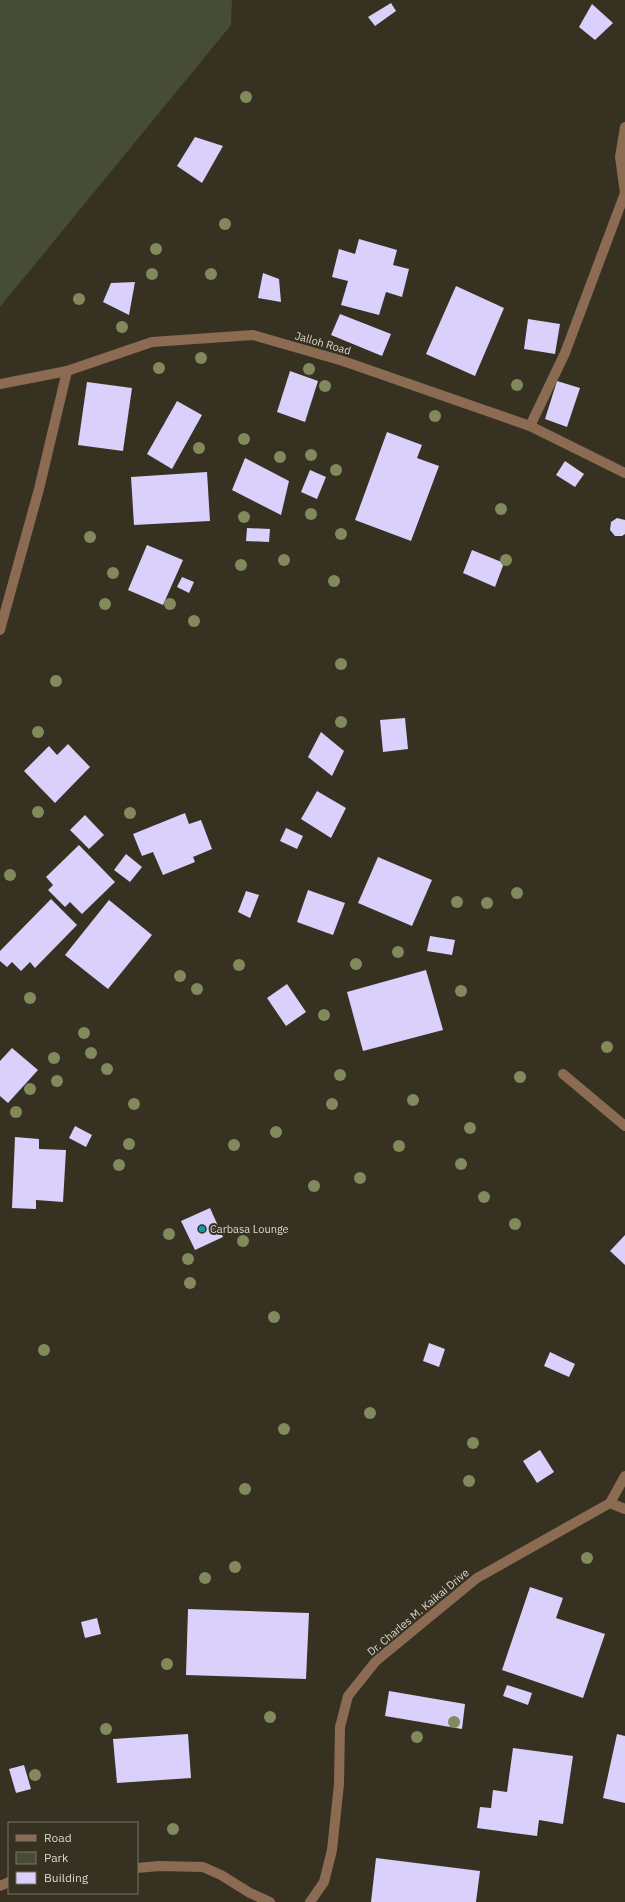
<svg xmlns="http://www.w3.org/2000/svg" width="625" height="1902" viewBox="0 0 625 1902" font-family="'IBM Plex Sans',sans-serif">
<rect width="100%" height="100%" fill="#373122"/>
<path fill="#464c35" d="M 0,0 L 232,0 L 231,25 L 0,307 Z"/>
<g fill="#d9d0fc">
<path d="M 391,3 L 396,11 L 375,26 L 368,17 Z"/>
<path d="M 592,4 L 613,23 L 595,40 L 579,27 Z"/>
<path d="M 195,137 L 223,146 L 202,183 L 177,166 Z"/>
<path d="M 359,239 L 397,250 L 393,265 L 409,269 L 402,297 L 386,292 L 379,315 L 341,305 L 348,281 L 332,277 L 339,249 L 355,254 Z"/>
<path d="M 263,273 L 279,279 L 281,302 L 258,298 Z"/>
<path d="M 135,282 L 129,315 L 103,302 L 111,283 Z"/>
<path d="M 456,286 L 504,308 L 475,376 L 426,354 Z"/>
<path d="M 340,314 L 391,334 L 382,356 L 331,335 Z"/>
<path d="M 528,319 L 560,324 L 555,354 L 524,349 Z"/>
<path d="M 290,371 L 318,381 L 305,422 L 277,412 Z"/>
<path d="M 557,381 L 580,388 L 567,427 L 545,419 Z"/>
<path d="M 87,382 L 132,388 L 123,451 L 78,445 Z"/>
<path d="M 177,401 L 202,415 L 172,469 L 147,454 Z"/>
<path d="M 387,432 L 422,445 L 417,458 L 439,466 L 411,541 L 355,520 Z"/>
<path d="M 245,458 L 289,481 L 281,515 L 232,490 Z"/>
<path d="M 565,461 L 584,474 L 575,487 L 556,475 Z"/>
<path d="M 310,470 L 326,477 L 317,499 L 301,492 Z"/>
<path d="M 207,472 L 210,521 L 134,525 L 131,477 Z"/>
<path d="M 617,518 L 625,520 L 625,534 L 622,536 L 615,536 L 610,530 L 611,522 Z"/>
<path d="M 247,528 L 270,529 L 269,542 L 246,541 Z"/>
<path d="M 147,545 L 183,560 L 163,605 L 128,590 Z"/>
<path d="M 472,550 L 504,563 L 495,587 L 463,573 Z"/>
<path d="M 182,577 L 194,582 L 189,593 L 177,587 Z"/>
<path d="M 405,718 L 408,749 L 383,752 L 380,720 Z"/>
<path d="M 321,732 L 344,751 L 332,776 L 308,757 Z"/>
<path d="M 68,744 L 90,767 L 55,803 L 24,771 L 49,746 L 57,755 Z"/>
<path d="M 317,791 L 346,808 L 331,838 L 301,819 Z"/>
<path d="M 185,813 L 189,824 L 201,820 L 212,849 L 193,857 L 195,862 L 163,875 L 153,852 L 142,856 L 133,834 Z"/>
<path d="M 85,815 L 104,835 L 89,849 L 70,830 Z"/>
<path d="M 286,828 L 303,836 L 297,849 L 280,841 Z"/>
<path d="M 79,845 L 115,882 L 82,914 L 70,902 L 65,907 L 48,890 L 53,885 L 46,877 Z"/>
<path d="M 126,854 L 142,867 L 130,882 L 114,870 Z"/>
<path d="M 378,857 L 432,880 L 412,926 L 358,903 Z"/>
<path d="M 308,890 L 345,903 L 333,935 L 297,922 Z"/>
<path d="M 246,891 L 259,895 L 250,918 L 238,912 Z"/>
<path d="M 51,899 L 77,925 L 35,968 L 30,962 L 21,971 L 12,962 L 7,967 L 0,961 L 0,951 Z"/>
<path d="M 109,900 L 152,935 L 108,989 L 65,955 Z"/>
<path d="M 430,936 L 455,940 L 452,955 L 427,951 Z"/>
<path d="M 426,970 L 443,1030 L 363,1051 L 347,992 Z"/>
<path d="M 287,984 L 306,1012 L 286,1026 L 267,998 Z"/>
<path d="M 12,1048 L 38,1070 L 8,1103 L 0,1096 L 0,1061 Z"/>
<path d="M 75,1126 L 92,1135 L 86,1147 L 69,1138 Z"/>
<path d="M 15,1137 L 39,1139 L 39,1149 L 66,1150 L 63,1202 L 36,1200 L 36,1209 L 12,1208 Z"/>
<path d="M 210,1208 L 223,1237 L 195,1250 L 181,1221 Z"/>
<path d="M 625,1235 L 625,1265 L 610,1251 Z"/>
<path d="M 429,1343 L 445,1349 L 439,1367 L 423,1361 Z"/>
<path d="M 550,1352 L 575,1364 L 569,1377 L 544,1366 Z"/>
<path d="M 540,1450 L 554,1472 L 537,1483 L 523,1461 Z"/>
<path d="M 530,1587 L 563,1598 L 556,1618 L 605,1634 L 583,1698 L 502,1670 Z"/>
<path d="M 188,1609 L 309,1613 L 306,1679 L 186,1675 Z"/>
<path d="M 97,1618 L 101,1634 L 85,1638 L 81,1622 Z"/>
<path d="M 507,1685 L 532,1693 L 528,1705 L 503,1696 Z"/>
<path d="M 389,1691 L 465,1704 L 462,1729 L 385,1716 Z"/>
<path d="M 188,1734 L 191,1778 L 117,1783 L 113,1739 Z"/>
<path d="M 617,1734 L 625,1736 L 625,1803 L 603,1798 Z"/>
<path d="M 513,1748 L 573,1756 L 563,1824 L 539,1820 L 537,1836 L 477,1828 L 480,1807 L 491,1808 L 493,1790 L 507,1792 Z"/>
<path d="M 24,1765 L 31,1789 L 16,1793 L 9,1769 Z"/>
<path d="M 376,1858 L 480,1871 L 476,1902 L 371,1902 Z"/>
</g>
<g fill="none" stroke-linecap="round" stroke-linejoin="round">
<g stroke="#8c6b53" stroke-width="10">
<path d="M 0,384 L 67,371 L 152,342 L 253,335 L 343,361 L 530,426 L 625,473"/>
<path d="M 530,426 L 565,353 L 625,193 L 620,157 L 625,127"/>
<path d="M 0,630 L 39,489 L 67,371"/>
<path d="M 563,1074 L 625,1126"/>
<path d="M 610,1503 L 625,1509"/>
<path d="M 137,1868 L 159,1866 L 203,1867 L 221,1875 L 250,1893 L 270,1902"/>
<path d="M 0,1886 L 9,1882"/>
<path d="M 310,1902 L 324,1882 L 332,1850 L 339,1784 L 340,1727 L 348,1696 L 376,1661 L 477,1578 L 610,1503 L 625,1476"/>
</g>
</g>
<g fill="#82895d">
<circle cx="246" cy="97" r="6"/>
<circle cx="225" cy="224" r="6"/>
<circle cx="156" cy="249" r="6"/>
<circle cx="152" cy="274" r="6"/>
<circle cx="211" cy="274" r="6"/>
<circle cx="79" cy="299" r="6"/>
<circle cx="122" cy="327" r="6"/>
<circle cx="201" cy="358" r="6"/>
<circle cx="159" cy="368" r="6"/>
<circle cx="309" cy="369" r="6"/>
<circle cx="517" cy="385" r="6"/>
<circle cx="325" cy="386" r="6"/>
<circle cx="435" cy="416" r="6"/>
<circle cx="244" cy="439" r="6"/>
<circle cx="199" cy="448" r="6"/>
<circle cx="311" cy="455" r="6"/>
<circle cx="280" cy="457" r="6"/>
<circle cx="336" cy="470" r="6"/>
<circle cx="501" cy="509" r="6"/>
<circle cx="311" cy="514" r="6"/>
<circle cx="244" cy="517" r="6"/>
<circle cx="341" cy="534" r="6"/>
<circle cx="90" cy="537" r="6"/>
<circle cx="284" cy="560" r="6"/>
<circle cx="506" cy="560" r="6"/>
<circle cx="241" cy="565" r="6"/>
<circle cx="113" cy="573" r="6"/>
<circle cx="334" cy="581" r="6"/>
<circle cx="105" cy="604" r="6"/>
<circle cx="170" cy="604" r="6"/>
<circle cx="194" cy="621" r="6"/>
<circle cx="341" cy="664" r="6"/>
<circle cx="56" cy="681" r="6"/>
<circle cx="341" cy="722" r="6"/>
<circle cx="38" cy="732" r="6"/>
<circle cx="38" cy="812" r="6"/>
<circle cx="130" cy="813" r="6"/>
<circle cx="10" cy="875" r="6"/>
<circle cx="517" cy="893" r="6"/>
<circle cx="457" cy="902" r="6"/>
<circle cx="487" cy="903" r="6"/>
<circle cx="398" cy="952" r="6"/>
<circle cx="356" cy="964" r="6"/>
<circle cx="239" cy="965" r="6"/>
<circle cx="180" cy="976" r="6"/>
<circle cx="197" cy="989" r="6"/>
<circle cx="461" cy="991" r="6"/>
<circle cx="30" cy="998" r="6"/>
<circle cx="324" cy="1015" r="6"/>
<circle cx="84" cy="1033" r="6"/>
<circle cx="607" cy="1047" r="6"/>
<circle cx="91" cy="1053" r="6"/>
<circle cx="54" cy="1058" r="6"/>
<circle cx="107" cy="1069" r="6"/>
<circle cx="340" cy="1075" r="6"/>
<circle cx="520" cy="1077" r="6"/>
<circle cx="57" cy="1081" r="6"/>
<circle cx="30" cy="1089" r="6"/>
<circle cx="413" cy="1100" r="6"/>
<circle cx="134" cy="1104" r="6"/>
<circle cx="332" cy="1104" r="6"/>
<circle cx="16" cy="1112" r="6"/>
<circle cx="470" cy="1128" r="6"/>
<circle cx="276" cy="1132" r="6"/>
<circle cx="129" cy="1144" r="6"/>
<circle cx="234" cy="1145" r="6"/>
<circle cx="399" cy="1146" r="6"/>
<circle cx="461" cy="1164" r="6"/>
<circle cx="119" cy="1165" r="6"/>
<circle cx="360" cy="1178" r="6"/>
<circle cx="314" cy="1186" r="6"/>
<circle cx="484" cy="1197" r="6"/>
<circle cx="515" cy="1224" r="6"/>
<circle cx="169" cy="1234" r="6"/>
<circle cx="243" cy="1241" r="6"/>
<circle cx="188" cy="1259" r="6"/>
<circle cx="190" cy="1283" r="6"/>
<circle cx="274" cy="1317" r="6"/>
<circle cx="44" cy="1350" r="6"/>
<circle cx="370" cy="1413" r="6"/>
<circle cx="284" cy="1429" r="6"/>
<circle cx="473" cy="1443" r="6"/>
<circle cx="469" cy="1481" r="6"/>
<circle cx="245" cy="1489" r="6"/>
<circle cx="587" cy="1558" r="6"/>
<circle cx="235" cy="1567" r="6"/>
<circle cx="205" cy="1578" r="6"/>
<circle cx="167" cy="1664" r="6"/>
<circle cx="270" cy="1717" r="6"/>
<circle cx="454" cy="1722" r="6"/>
<circle cx="106" cy="1729" r="6"/>
<circle cx="417" cy="1737" r="6"/>
<circle cx="35" cy="1775" r="6"/>
<circle cx="173" cy="1829" r="6"/>
</g>
<circle fill="#0f9aa8" stroke="#373122" stroke-width="1.5" cx="202" cy="1229" r="4"/>
<g text-anchor="middle" stroke-width="4" stroke-linejoin="round" paint-order="stroke">
<g font-size="11" fill="#dbd8ce" stroke="#373122">
<text transform="translate(323 343) rotate(16)" y="4">Jalloh Road</text>
<text transform="translate(418 1612) rotate(-40)" y="4">Dr. Charles M. Kaikai Drive</text>
</g>
<g font-size="11" fill="#dbd8ce" stroke="#373122" text-anchor="start">
<text x="210" y="1233">Carbasa Lounge</text>
</g>
</g>
<rect x="8" y="1822" width="130" height="72" fill="#373122" stroke="#797467"/>
<rect x="16" y="1835" width="20" height="6" fill="#8c6b53" stroke="#797467"/>
<text x="44" y="1842" font-size="12" fill="#dbd8ce">Road</text>
<rect x="16" y="1852" width="20" height="12" fill="#464c35" stroke="#797467"/>
<text x="44" y="1862" font-size="12" fill="#dbd8ce">Park</text>
<rect x="16" y="1872" width="20" height="12" fill="#d9d0fc" stroke="#797467"/>
<text x="44" y="1882" font-size="12" fill="#dbd8ce">Building</text>
</svg>
